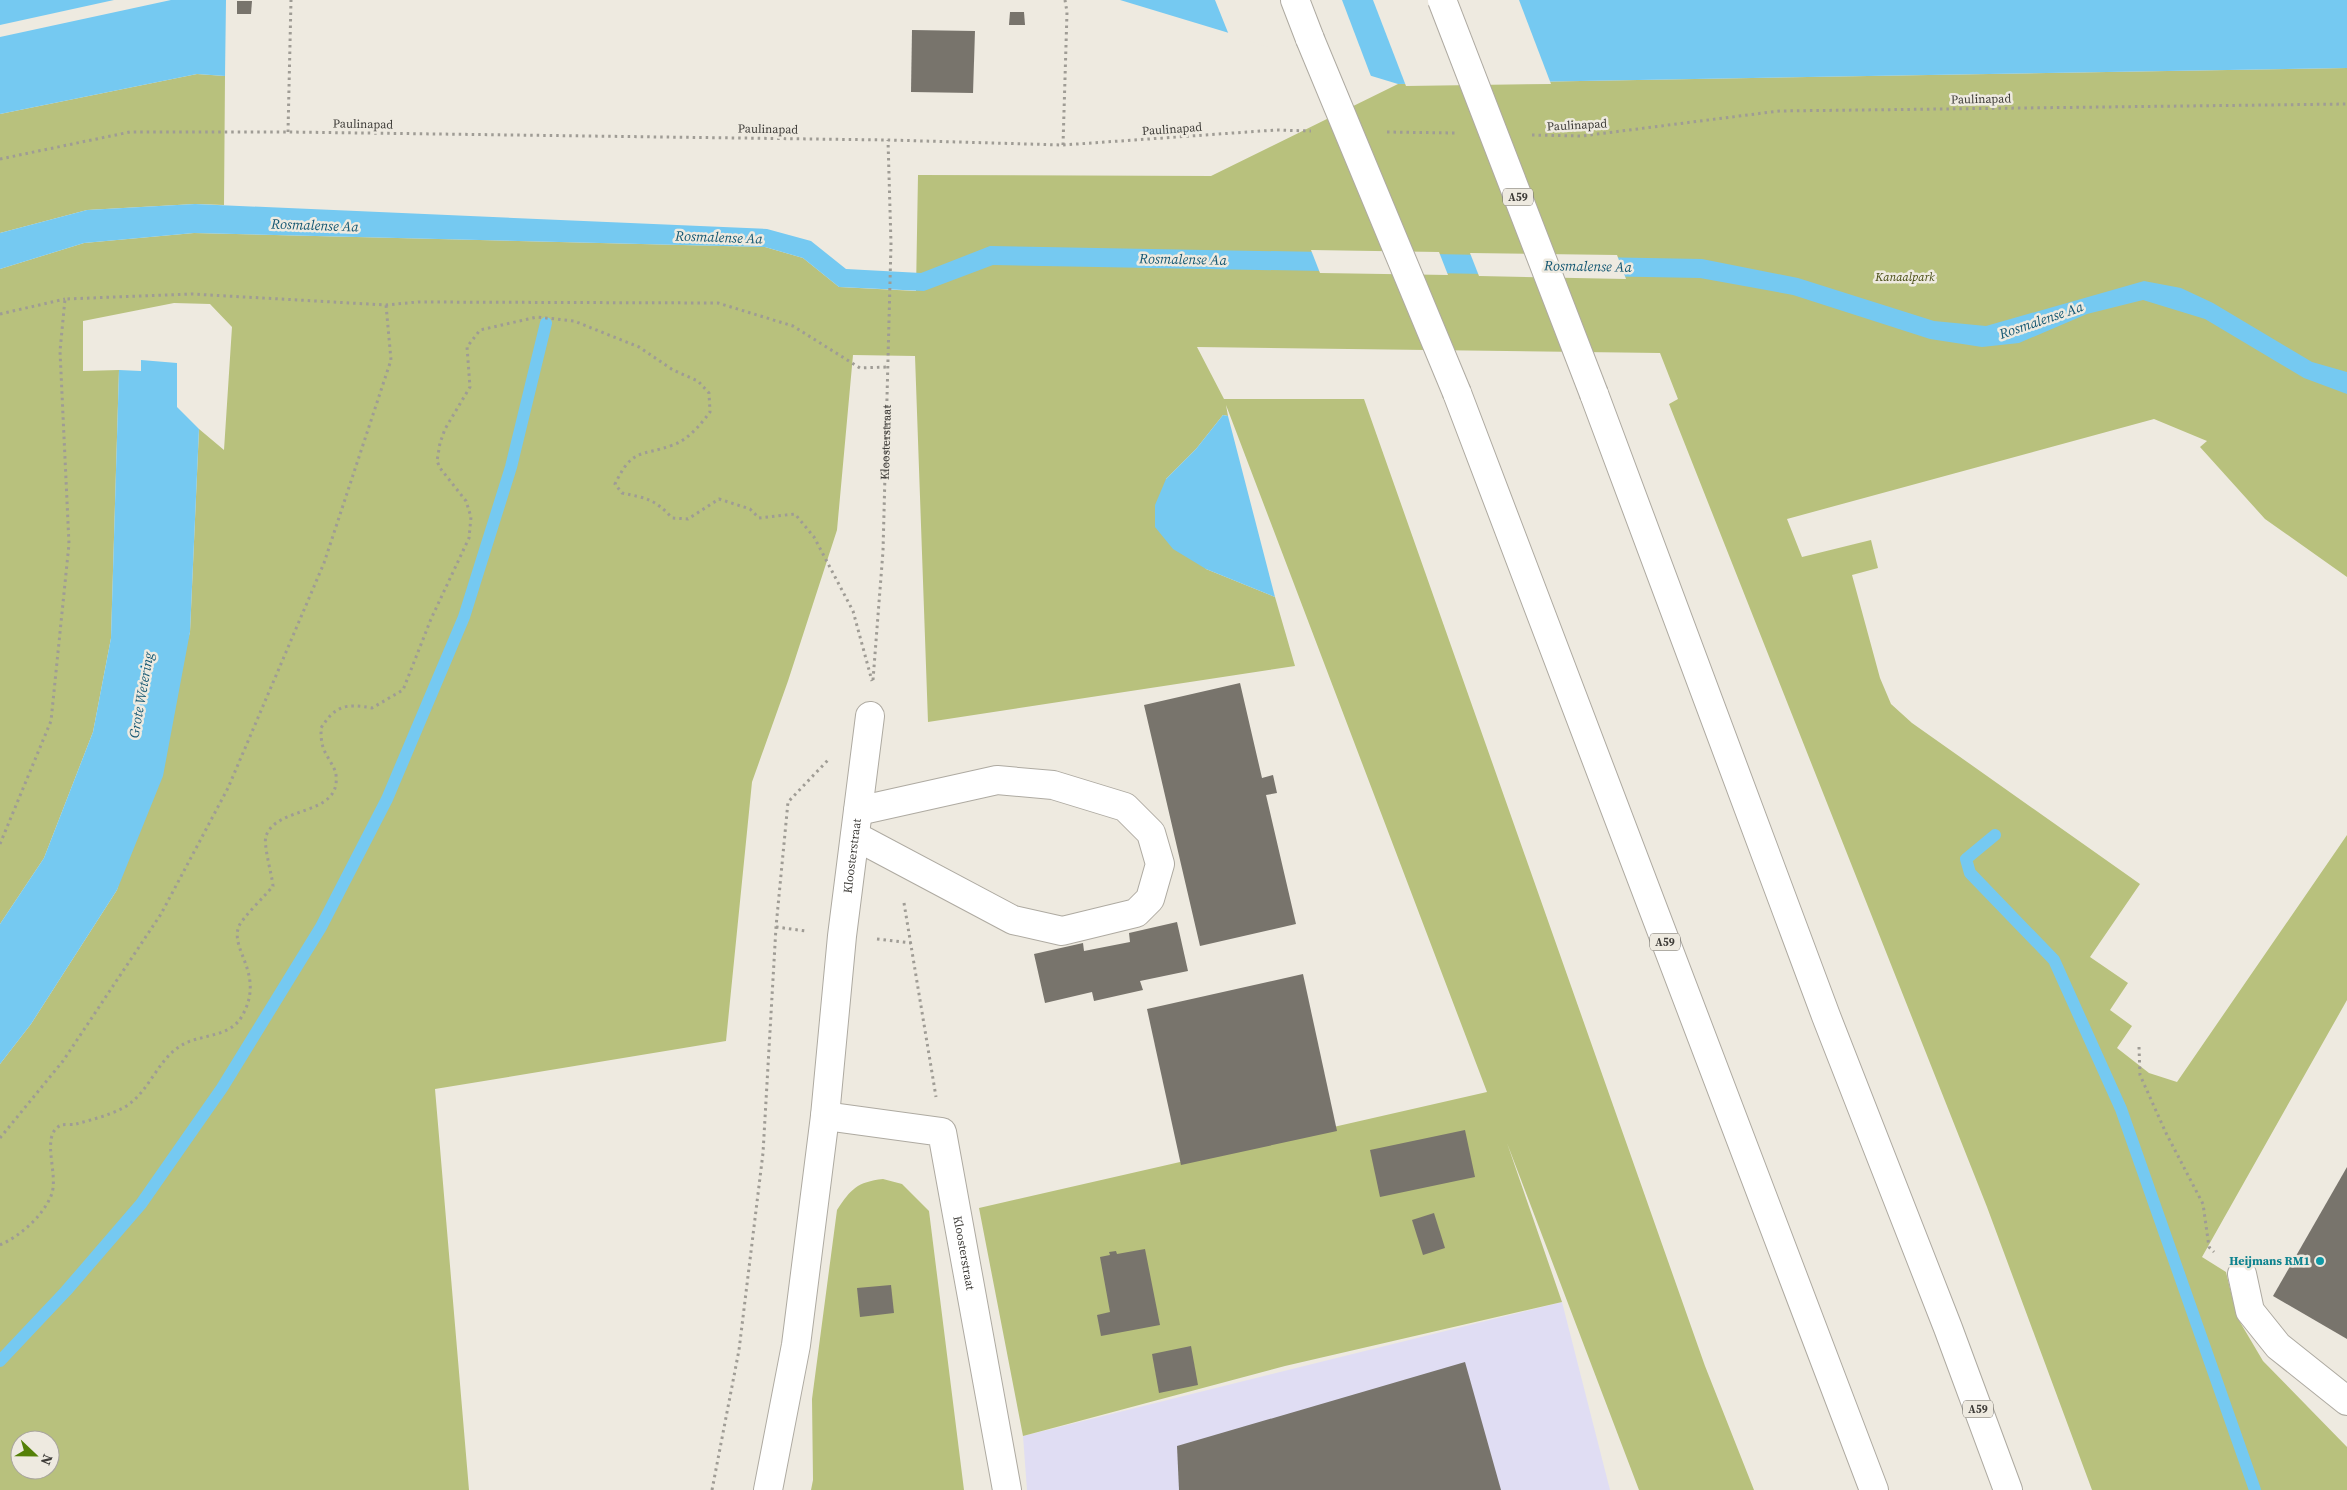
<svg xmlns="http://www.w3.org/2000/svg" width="2347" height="1490" viewBox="0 0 2347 1490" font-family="'Source Serif 4',serif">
<rect width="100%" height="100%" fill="#eeeae0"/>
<path fill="#e0ddf3" d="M 1562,1302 L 1610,1490 L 1027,1490 L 1023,1436 Z"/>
<g fill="#b8c17d" fill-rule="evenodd">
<path d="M 2347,68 L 2347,577 L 2265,519 L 2200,447 L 2207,441 L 2154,419 L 1787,519 L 1802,557 L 1871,540 L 1878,568 L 1852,575 L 1880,678 L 1891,704 L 1912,723 L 2140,884 L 2090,957 L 2128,983 L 2110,1010 L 2132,1026 L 2117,1048 L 2149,1073 L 2177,1082 L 2347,835 L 2347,1000 L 2202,1257 L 2226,1272 L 2237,1317 L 2263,1361 L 2347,1447 L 2347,1490 L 2092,1490 L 1987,1207 L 1669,404 L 1678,399 L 1660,353 L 1197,347 L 1224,399 L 1364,399 L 1705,1366 L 1754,1490 L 1639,1490 L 1507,1143 L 1562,1302 L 1285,1366 L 1023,1436 L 979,1208 L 1487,1092 L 1226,405 L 1228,416 L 1223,415 L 1196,449 L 1166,479 L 1206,569 L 1275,597 L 1295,666 L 928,722 L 915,356 L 853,355 L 837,530 L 788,681 L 752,782 L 726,1041 L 435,1089 L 469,1490 L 0,1490 L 0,1064 L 31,1024 L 117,890 L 190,632 L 199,429 L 224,450 L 232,327 L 210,304 L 174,303 L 83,321 L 83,371 L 119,370 L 111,638 L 93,732 L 44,858 L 0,924 L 0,269 L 84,243 L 194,233 L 765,247 L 803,258 L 839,287 L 916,291 L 918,175 L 1211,176 L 1398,84 ZM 20,1440 L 50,1440 L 50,1470 L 20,1470 Z"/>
<path d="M 197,74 L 225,76 L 224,205 L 195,204 L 87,210 L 0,233 L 0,114 Z"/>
<path d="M 883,1179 L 902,1184 L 929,1211 L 964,1490 L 811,1490 L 813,1480 L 812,1399 L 837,1210 C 851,1189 857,1182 883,1179 Z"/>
</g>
<g fill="#75c9f1">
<path d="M 0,0 L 226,0 L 225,76 L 197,74 L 0,114 Z"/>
<path d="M 1120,0 L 2347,0 L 2347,68 L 1398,84 Z"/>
<path d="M 195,204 L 767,229 L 811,241 L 846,269 L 921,273 L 990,246 L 1702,259 L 1798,278 L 1934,321 L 1986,326 L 2144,281 L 2181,288 L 2213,303 L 2312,362 L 2347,372 L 2347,394 L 2304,378 L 2205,319 L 2143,300 L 2087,314 L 2019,343 L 1982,347 L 1930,339 L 1793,295 L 1700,278 L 993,265 L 924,291 L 839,287 L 803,258 L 765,247 L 194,233 L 84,243 L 0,269 L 0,233 L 87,210 Z"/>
<path d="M 141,360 L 177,363 L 177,407 L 199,429 L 190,632 L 163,776 L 117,890 L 31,1024 L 0,1064 L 0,924 L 44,858 L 93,732 L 111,638 L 119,370 L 141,371 Z"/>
<path d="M 1223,415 L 1228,416 L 1275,597 L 1206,569 L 1173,549 L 1155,527 L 1155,505 L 1166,479 L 1196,449 Z"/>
</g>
<g fill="#eeeae0">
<path d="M 114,0 L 171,0 L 0,37 L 0,25 Z"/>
<path d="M 1215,0 L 1342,0 L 1372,79 L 1229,35 Z"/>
<path d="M 1373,0 L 1519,0 L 1551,84 L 1406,86 Z"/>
<path d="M 1311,250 L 1439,252 L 1448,275 L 1320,273 Z"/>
<path d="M 1470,253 L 1617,255 L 1626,279 L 1479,276 Z"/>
</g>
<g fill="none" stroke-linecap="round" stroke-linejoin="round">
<g stroke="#75c9f1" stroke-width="12">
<path d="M 1995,835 L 1966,859 L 1970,873 L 2054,960 L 2121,1109 L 2255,1490"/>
<path d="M 0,1361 L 66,1291 L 141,1204 L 222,1088 L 321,927 L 387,799 L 464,617 L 511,467 L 546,323"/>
</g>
</g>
<g fill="#78746c">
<path d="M 237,1 L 252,1 L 251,14 L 237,14 Z"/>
<path d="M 1010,12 L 1024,12 L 1025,25 L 1009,25 Z"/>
<path d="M 912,30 L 975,31 L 973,93 L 911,92 Z"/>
<path d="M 1240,683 L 1262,778 L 1273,775 L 1277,793 L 1266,795 L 1296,924 L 1200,946 L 1144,705 Z"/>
<path d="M 1177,922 L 1188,971 L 1140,981 L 1143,990 L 1094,1001 L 1092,992 L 1045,1003 L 1034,954 L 1083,943 L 1084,951 L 1130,942 L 1129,933 Z"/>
<path d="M 1303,974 L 1337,1131 L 1181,1165 L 1147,1009 Z"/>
<path d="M 1465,1130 L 1475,1177 L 1380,1197 L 1370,1150 Z"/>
<path d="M 2347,1167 L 2347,1339 L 2273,1296 Z"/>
<path d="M 1434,1213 L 1445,1248 L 1423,1255 L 1412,1220 Z"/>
<path d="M 1145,1249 L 1160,1325 L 1101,1336 L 1097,1315 L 1110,1312 L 1100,1257 L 1110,1255 L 1109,1252 L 1116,1251 L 1117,1254 Z"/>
<path d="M 891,1285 L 894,1313 L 860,1317 L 857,1288 Z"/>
<path d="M 1191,1346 L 1198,1385 L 1159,1393 L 1152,1354 Z"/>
<path d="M 1465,1362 L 1501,1490 L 1179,1490 L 1177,1446 Z"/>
</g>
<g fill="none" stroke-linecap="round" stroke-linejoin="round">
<defs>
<g id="minor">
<path d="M 855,836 L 1013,920 L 1062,931 L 1136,913 L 1150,899 L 1160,864 L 1151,833 L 1125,807 L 1053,785 L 997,780 L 858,811"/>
<path id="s2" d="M 825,1116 L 942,1132 L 1007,1490"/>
<path d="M 2242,1274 L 2250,1311 L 2278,1346 L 2347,1401"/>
<path id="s3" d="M 768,1490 L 796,1345 L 825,1116 L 842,936 L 870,716"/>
</g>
<g id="highway">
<path d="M 1295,0 L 1310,39"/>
<path d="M 1457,393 L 1874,1490"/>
<path d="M 1594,394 L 1826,1016 L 1948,1328 L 2008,1490"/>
</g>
</defs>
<use href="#minor" stroke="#aeaaa1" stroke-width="30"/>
<use href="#highway" stroke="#aeaaa1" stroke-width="30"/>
<g stroke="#9f9c95" stroke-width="3" stroke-dasharray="2.5 4" stroke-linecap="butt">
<path d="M 288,132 L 291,0"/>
<path d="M 1387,132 L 1456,133"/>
<path d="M 1532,135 L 1582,136 L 1779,111 L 2347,104"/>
<path d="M 1063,145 L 1067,12 L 1065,0"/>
<path d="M 0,159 L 130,132 L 288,132 L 888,140 L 1063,145 L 1276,130 L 1311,131"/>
<path d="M 0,314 L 65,299"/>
<path id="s1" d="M 873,680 L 883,551 L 891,244 L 888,140"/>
<path d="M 0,844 L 51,721 L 69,544 L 60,351 L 65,299 L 192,294 L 386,305 L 418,302 L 718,303 L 793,326 L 860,368 L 887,367"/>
<path d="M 904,903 L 936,1097"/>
<path d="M 776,927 L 806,931"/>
<path d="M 877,939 L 911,943"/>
<path d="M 2139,1047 L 2140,1075 L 2166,1133 L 2203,1204 L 2209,1247 L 2214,1252"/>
<path d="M 0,1138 L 63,1061 L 161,914 L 228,788 L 324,563 L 391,360 L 386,305"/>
<path d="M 0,1245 C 20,1236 42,1217 51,1196 C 60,1175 39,1136 61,1125 C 65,1124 72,1125 76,1124 C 91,1120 110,1115 123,1108 C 149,1094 157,1059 182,1045 C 200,1034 230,1038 242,1016 C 266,974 229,950 239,926 C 243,917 265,896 273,886 C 272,875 263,844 266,836 C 277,805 341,817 336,775 C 335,766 326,757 323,747 C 321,741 321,734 321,728 C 335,706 345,703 372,708 L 403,690 L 431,619 L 469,538 L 471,517 L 466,501 L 440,468 L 437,461 L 440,443 L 445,429 L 470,387 L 467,347 L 480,330 L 537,317 L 574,321 L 639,347 L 673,370 L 698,381 L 709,393 L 710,412 C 701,424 688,440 673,445 C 640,457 633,447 615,484 L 622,493 C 646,498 655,499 672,518 L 688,519 L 719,499 L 750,509 L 759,518 L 795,514 L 814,537 L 853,611 L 872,681"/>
<path d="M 712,1490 L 739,1350 L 763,1153 L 776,927 L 788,802 L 828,760"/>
</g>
<use href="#minor" stroke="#fff" stroke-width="28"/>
<use href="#highway" stroke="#fff" stroke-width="28"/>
<defs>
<g id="highway-bridge">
<path d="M 1442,0 L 1594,394"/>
<path d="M 1310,39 L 1457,393"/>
</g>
</defs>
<use href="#highway-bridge" stroke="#aeaaa1" stroke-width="30" stroke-linecap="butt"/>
<use href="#highway-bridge" stroke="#fff" stroke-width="28"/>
</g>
<circle fill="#0f9aa8" stroke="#eeeae0" stroke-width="2" cx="2320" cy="1261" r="5"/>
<g text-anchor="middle" stroke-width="5" stroke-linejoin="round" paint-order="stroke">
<g fill="#eeeae0" stroke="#73706a" stroke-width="1">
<rect x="1503" y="188.5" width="30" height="17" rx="4"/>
<rect x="1650" y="933.5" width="30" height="17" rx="4"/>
<rect x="1963" y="1400.5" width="30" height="17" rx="4"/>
</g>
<g font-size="11" font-weight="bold" fill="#3e3c38">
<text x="1518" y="201">A59</text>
<text x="1665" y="946">A59</text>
<text x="1978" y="1413">A59</text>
</g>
<g font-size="12" fill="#3e3c38" stroke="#eeeae0">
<text transform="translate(1981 99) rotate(-1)" y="4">Paulinapad</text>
<text transform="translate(363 124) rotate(1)" y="4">Paulinapad</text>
<text transform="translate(1577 125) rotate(-3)" y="4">Paulinapad</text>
<text transform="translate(768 129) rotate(1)" y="4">Paulinapad</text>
<text transform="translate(1172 129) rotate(-4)" y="4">Paulinapad</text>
<text dy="4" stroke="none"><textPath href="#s1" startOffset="238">Kloosterstraat</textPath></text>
<text dy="4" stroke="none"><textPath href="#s3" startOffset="640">Kloosterstraat</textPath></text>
<text dy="4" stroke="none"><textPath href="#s2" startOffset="241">Kloosterstraat</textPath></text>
</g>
<g font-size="12" font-style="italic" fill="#454a10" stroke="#eeeae0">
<text x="1905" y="281">Kanaalpark</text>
</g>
<g font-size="12" font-weight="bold" fill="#0d838f" stroke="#eeeae0" text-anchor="end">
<text x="2310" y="1265">Heijmans RM1</text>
</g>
<g font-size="14" font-style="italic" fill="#145772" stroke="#eeeae0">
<text transform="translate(315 225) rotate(2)" y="5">Rosmalense Aa</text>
<text transform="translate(719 237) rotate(2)" y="5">Rosmalense Aa</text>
<text transform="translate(1183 259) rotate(1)" y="5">Rosmalense Aa</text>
<text transform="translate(1588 266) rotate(1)" y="5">Rosmalense Aa</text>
<text transform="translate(2041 320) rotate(-19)" y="5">Rosmalense Aa</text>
<text transform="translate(141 695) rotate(-80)" y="5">Grote Wetering</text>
</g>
</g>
<g transform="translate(35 1455) rotate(112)"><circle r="24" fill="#eeeae0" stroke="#a8a49d"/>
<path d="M0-4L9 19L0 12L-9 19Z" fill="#548008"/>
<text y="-8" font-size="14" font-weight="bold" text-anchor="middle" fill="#3e3c38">N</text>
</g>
</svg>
